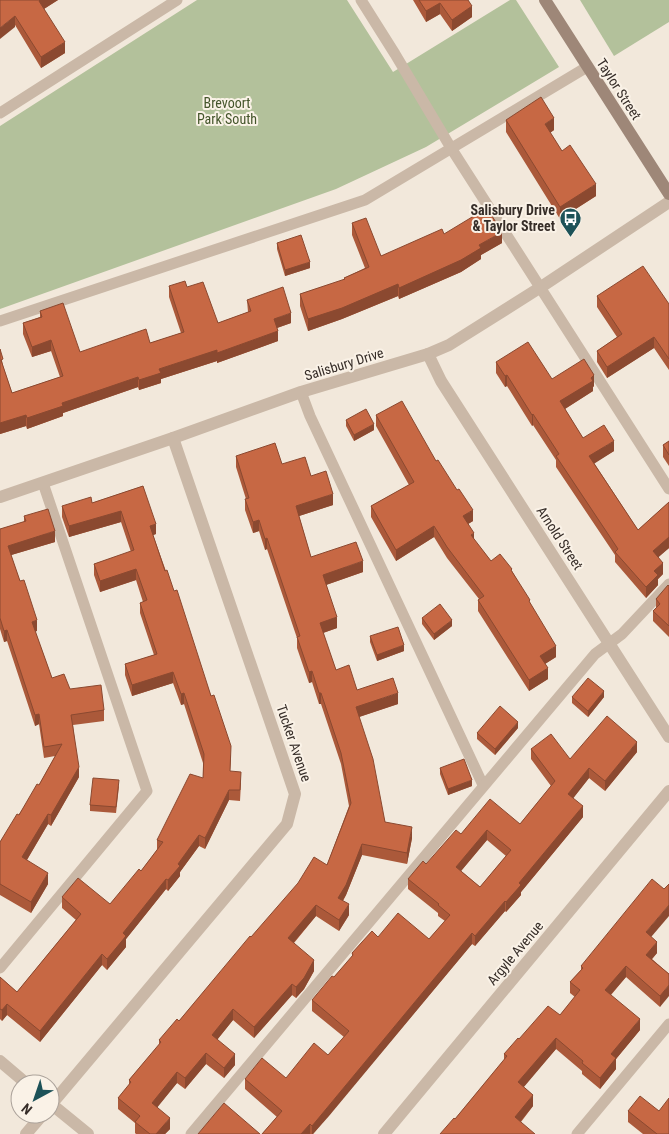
<svg xmlns="http://www.w3.org/2000/svg" width="669" height="1134" viewBox="0 0 669 1134" font-family="'Roboto Condensed',sans-serif">
<rect width="100%" height="100%" fill="#f2e8db"/>
<g fill="#b3c19b">
<path d="M 197,0 L 347,0 L 393,72 L 510,0 L 516,0 L 559,67 L 426,147 L 336,189 L 0,309 L 0,126 Z"/>
<path d="M 580,0 L 669,0 L 669,22 L 614,56 Z"/>
</g>
<g fill="none" stroke-linecap="round" stroke-linejoin="round">
<g stroke="#cab8a7" stroke-width="11">
<path d="M 361,0 L 395,54 L 451,148 L 669,489"/>
<path d="M 0,113 L 177,0"/>
<path d="M 0,321 L 365,200 L 587,67"/>
<path d="M 301,392 L 310,416 L 483,785"/>
<path d="M 0,968 L 147,791 L 43,483"/>
<path d="M 191,1134 L 595,654 L 622,634 L 669,584"/>
<path d="M 577,1134 L 669,1024"/>
</g>
<g stroke="#cab8a7" stroke-width="12">
<path d="M 428,354 L 441,381 L 669,737"/>
<path d="M 0,497 L 173,438 L 301,392 L 428,354 L 449,345 L 541,287 L 669,202"/>
<path d="M 0,1061 L 27,1084"/>
<path d="M 50,1103 L 88,1134"/>
<path d="M 50,1106 L 287,824 L 295,794 L 173,438"/>
<path d="M 26,1134 L 43,1114"/>
<path d="M 384,1134 L 669,791"/>
</g>
<path stroke="#9e8778" stroke-width="12" d="M 545,0 L 669,194"/>
</g>
<g fill="#ab593a" fill-rule="evenodd">
<path d="M 0,0 L 58,0 L 44,9 L 65,53 L 41,68 Z"/>
<path d="M 413,0 L 468,0 L 472,17 L 452,31 L 440,14 L 426,22 Z"/>
<path d="M 506,120 L 554,130 L 550,133 L 562,151 L 596,196 L 560,219 L 506,132 Z"/>
<path d="M 352,223 L 381,256 L 444,234 L 502,243 L 481,255 L 481,259 L 461,272 L 399,299 L 398,296 L 342,319 L 308,331 L 300,306 L 300,294 L 344,280 L 344,278 L 365,268 L 352,235 Z"/>
<path d="M 277,243 L 310,268 L 285,276 L 277,249 Z"/>
<path d="M 169,286 L 187,287 L 218,323 L 248,312 L 247,300 L 291,323 L 277,328 L 278,341 L 217,363 L 217,361 L 161,379 L 161,383 L 139,390 L 138,387 L 63,413 L 63,416 L 27,429 L 26,426 L 0,434 L 0,349 L 3,366 L 12,393 L 60,377 L 51,351 L 32,357 L 23,334 L 23,323 L 40,317 L 40,311 L 80,352 L 150,343 L 181,333 L 169,297 Z"/>
<path d="M 597,296 L 669,304 L 669,370 L 654,348 L 607,378 L 597,362 L 597,351 L 617,337 L 597,307 Z"/>
<path d="M 496,362 L 552,379 L 594,386 L 593,387 L 593,391 L 565,409 L 583,438 L 614,451 L 594,463 L 638,530 L 669,502 L 669,548 L 658,557 L 663,574 L 658,579 L 658,585 L 646,598 L 615,562 L 615,555 L 556,467 L 556,460 L 533,425 L 532,426 L 507,386 L 505,387 L 496,373 Z"/>
<path d="M 376,415 L 436,461 L 473,521 L 468,524 L 474,540 L 491,561 L 512,571 L 530,603 L 556,657 L 545,664 L 548,679 L 529,691 L 478,611 L 478,600 L 479,599 L 447,558 L 434,537 L 396,561 L 371,517 L 371,506 L 409,485 L 376,426 Z"/>
<path d="M 346,420 L 374,430 L 354,441 L 346,426 Z"/>
<path d="M 669,441 L 669,466 L 663,457 L 663,445 Z"/>
<path d="M 236,456 L 282,464 L 311,476 L 333,505 L 299,516 L 311,557 L 363,572 L 326,585 L 337,628 L 323,633 L 336,670 L 357,690 L 398,704 L 359,717 L 385,822 L 412,838 L 407,864 L 362,855 L 346,895 L 343,901 L 349,915 L 339,931 L 316,916 L 294,943 L 314,971 L 304,989 L 296,998 L 292,995 L 254,1038 L 233,1020 L 217,1040 L 235,1065 L 224,1078 L 206,1064 L 185,1089 L 177,1083 L 157,1107 L 170,1129 L 165,1134 L 136,1134 L 135,1133 L 135,1123 L 118,1109 L 118,1098 L 129,1085 L 129,1080 L 159,1045 L 159,1040 L 179,1021 L 251,937 L 327,865 L 349,806 L 341,764 L 321,704 L 319,704 L 312,682 L 309,683 L 297,648 L 297,638 L 267,549 L 265,550 L 259,531 L 253,533 L 245,510 L 245,499 L 246,499 L 236,467 Z"/>
<path d="M 143,486 L 156,534 L 153,535 L 211,696 L 231,757 L 230,771 L 241,783 L 240,801 L 229,800 L 205,849 L 199,846 L 180,872 L 180,876 L 168,891 L 166,889 L 126,939 L 126,947 L 107,970 L 102,965 L 40,1042 L 7,1015 L 2,1021 L 0,1019 L 0,977 L 17,992 L 76,920 L 62,908 L 62,897 L 110,904 L 141,871 L 157,850 L 157,840 L 203,778 L 203,763 L 184,704 L 181,705 L 173,683 L 132,696 L 125,675 L 125,664 L 154,655 L 140,613 L 140,603 L 143,602 L 136,580 L 100,592 L 94,575 L 94,564 L 131,552 L 121,522 L 69,537 L 62,517 L 62,506 L 92,503 Z"/>
<path d="M 24,516 L 55,542 L 11,555 L 37,631 L 35,631 L 52,678 L 104,710 L 104,721 L 73,725 L 79,777 L 51,826 L 48,824 L 27,860 L 48,884 L 31,913 L 0,895 L 0,842 L 39,785 L 55,756 L 44,758 L 39,724 L 35,726 L 7,641 L 4,642 L 0,629 L 0,529 L 24,522 Z"/>
<path d="M 669,586 L 669,637 L 653,621 L 653,611 L 656,609 L 656,599 Z"/>
<path d="M 422,618 L 452,626 L 434,640 L 422,624 Z"/>
<path d="M 370,636 L 404,651 L 377,661 L 370,642 Z"/>
<path d="M 572,697 L 604,697 L 588,717 L 572,703 Z"/>
<path d="M 518,728 L 495,755 L 477,739 L 477,733 Z"/>
<path d="M 531,749 L 570,759 L 637,752 L 605,791 L 589,778 L 573,798 L 583,817 L 521,892 L 521,895 L 506,912 L 505,911 L 475,946 L 472,944 L 313,1134 L 262,1134 L 277,1117 L 245,1089 L 245,1079 L 286,1078 L 328,1055 L 344,1037 L 312,1011 L 312,1000 L 334,977 L 352,957 L 352,953 L 378,937 L 429,939 L 445,921 L 438,916 L 438,913 L 408,889 L 408,879 L 426,864 L 461,834 L 520,824 L 551,786 L 531,759 ZM 487,840 L 506,856 L 480,887 L 461,871 Z"/>
<path d="M 440,768 L 472,786 L 448,795 L 440,774 Z"/>
<path d="M 119,786 L 116,813 L 90,811 L 90,805 Z"/>
<path d="M 651,937 L 657,953 L 652,959 L 669,974 L 660,1007 L 626,977 L 611,995 L 640,1030 L 616,1059 L 616,1069 L 600,1089 L 582,1074 L 582,1071 L 556,1049 L 523,1087 L 533,1106 L 521,1122 L 455,1119 L 504,1060 L 504,1054 L 519,1039 L 560,1015 L 575,997 L 570,993 L 570,982 L 581,970 L 581,966 Z"/>
<path d="M 628,1111 L 659,1111 L 669,1134 L 643,1134 L 628,1122 Z"/>
</g>
<g fill="#8b4930">
<path d="M 40,0 L 58,0 L 39,12 L 39,1 Z"/>
<path d="M 440,3 L 440,14 L 426,22 L 426,11 Z"/>
<path d="M 472,6 L 472,17 L 452,31 L 452,20 Z"/>
<path d="M 15,16 L 15,27 L 0,39 L 0,28 Z"/>
<path d="M 65,42 L 65,53 L 41,68 L 41,57 Z"/>
<path d="M 554,118 L 554,130 L 545,136 L 545,124 Z"/>
<path d="M 596,184 L 596,196 L 560,219 L 560,207 Z"/>
<path d="M 502,232 L 502,243 L 481,255 L 481,259 L 461,272 L 399,299 L 399,288 L 479,245 Z"/>
<path d="M 310,262 L 310,268 L 285,276 L 285,270 Z"/>
<path d="M 398,284 L 398,296 L 342,319 L 308,331 L 308,319 Z"/>
<path d="M 291,313 L 291,323 L 274,329 L 274,319 Z"/>
<path d="M 278,331 L 278,341 L 217,363 L 217,353 Z"/>
<path d="M 654,337 L 654,348 L 607,378 L 607,367 Z"/>
<path d="M 51,340 L 51,351 L 32,357 L 32,347 Z"/>
<path d="M 217,350 L 217,361 L 161,379 L 161,383 L 139,390 L 139,380 L 159,369 Z"/>
<path d="M 507,375 L 507,386 L 505,387 L 505,376 Z"/>
<path d="M 594,375 L 594,386 L 593,387 L 593,391 L 560,412 L 560,401 Z"/>
<path d="M 138,377 L 138,387 L 63,413 L 63,416 L 27,429 L 27,418 L 62,403 Z"/>
<path d="M 533,414 L 533,425 L 532,426 L 532,415 Z"/>
<path d="M 26,415 L 26,426 L 0,434 L 0,423 Z"/>
<path d="M 374,424 L 374,430 L 354,441 L 354,435 Z"/>
<path d="M 614,441 L 614,451 L 589,467 L 589,456 Z"/>
<path d="M 333,494 L 333,505 L 296,517 L 296,506 Z"/>
<path d="M 473,510 L 473,521 L 463,527 L 463,516 Z"/>
<path d="M 121,511 L 121,522 L 69,537 L 69,526 Z"/>
<path d="M 259,520 L 259,531 L 253,533 L 253,522 Z"/>
<path d="M 156,524 L 156,534 L 150,536 L 150,526 Z"/>
<path d="M 434,526 L 434,537 L 396,561 L 396,550 Z"/>
<path d="M 55,531 L 55,542 L 8,556 L 8,546 Z"/>
<path d="M 474,533 L 474,544 L 471,535 Z"/>
<path d="M 669,537 L 669,548 L 653,562 L 653,551 Z"/>
<path d="M 267,538 L 267,549 L 265,550 L 265,539 Z"/>
<path d="M 363,561 L 363,572 L 323,586 L 323,575 Z"/>
<path d="M 663,563 L 663,574 L 658,579 L 658,585 L 646,598 L 646,587 L 654,571 Z"/>
<path d="M 136,569 L 136,580 L 100,592 L 100,581 Z"/>
<path d="M 337,617 L 337,628 L 320,634 L 320,623 Z"/>
<path d="M 37,620 L 37,631 L 32,633 L 32,622 Z"/>
<path d="M 452,620 L 452,626 L 434,640 L 434,634 Z"/>
<path d="M 7,630 L 7,641 L 4,642 L 4,631 Z"/>
<path d="M 404,645 L 404,651 L 377,661 L 377,655 Z"/>
<path d="M 556,646 L 556,657 L 540,667 L 540,656 Z"/>
<path d="M 548,668 L 548,679 L 529,691 L 529,680 Z"/>
<path d="M 312,671 L 312,682 L 309,683 L 309,672 Z"/>
<path d="M 173,672 L 173,683 L 132,696 L 132,685 Z"/>
<path d="M 604,691 L 604,697 L 588,717 L 588,711 Z"/>
<path d="M 184,693 L 184,704 L 181,705 L 181,694 Z"/>
<rect x="319" y="693" width="2" height="11"/>
<path d="M 398,693 L 398,704 L 356,718 L 356,707 Z"/>
<path d="M 39,714 L 39,724 L 35,726 L 35,715 Z"/>
<path d="M 518,722 L 518,728 L 495,755 L 495,749 Z"/>
<path d="M 637,742 L 637,752 L 605,791 L 605,781 Z"/>
<path d="M 79,767 L 79,777 L 51,826 L 51,815 Z"/>
<path d="M 589,768 L 589,778 L 568,805 L 568,794 Z"/>
<path d="M 472,780 L 472,786 L 448,795 L 448,789 Z"/>
<path d="M 229,790 L 229,800 L 205,849 L 205,838 Z"/>
<path d="M 583,806 L 583,817 L 521,892 L 521,895 L 506,912 L 506,902 L 519,883 Z"/>
<path d="M 48,814 L 48,824 L 22,868 L 22,857 Z"/>
<path d="M 412,827 L 412,838 L 407,864 L 407,853 Z"/>
<path d="M 487,830 L 487,840 L 456,877 L 456,867 Z"/>
<path d="M 199,835 L 199,846 L 180,872 L 180,876 L 168,891 L 168,880 L 178,864 Z"/>
<path d="M 362,844 L 362,855 L 346,895 L 338,908 L 338,898 Z"/>
<path d="M 48,873 L 48,884 L 31,913 L 31,902 Z"/>
<path d="M 166,879 L 166,889 L 126,939 L 126,947 L 107,970 L 107,959 L 123,933 Z"/>
<path d="M 505,901 L 505,911 L 475,946 L 475,936 Z"/>
<path d="M 349,904 L 349,915 L 339,931 L 339,920 Z"/>
<path d="M 316,905 L 316,916 L 288,949 L 288,938 Z"/>
<path d="M 669,905 L 669,916 L 646,943 L 646,932 Z"/>
<path d="M 472,933 L 472,944 L 329,1116 L 313,1134 L 312,1134 L 312,1126 Z"/>
<path d="M 657,942 L 657,953 L 646,966 L 646,955 Z"/>
<path d="M 102,954 L 102,965 L 40,1042 L 40,1031 Z"/>
<path d="M 314,960 L 314,971 L 304,989 L 296,998 L 296,987 Z"/>
<path d="M 626,966 L 626,977 L 605,1001 L 605,990 Z"/>
<path d="M 292,984 L 292,995 L 254,1038 L 254,1027 Z"/>
<path d="M 669,985 L 669,996 L 660,1007 L 660,996 Z"/>
<path d="M 7,1004 L 7,1015 L 2,1021 L 2,1010 Z"/>
<path d="M 233,1009 L 233,1020 L 212,1046 L 212,1035 Z"/>
<path d="M 640,1019 L 640,1030 L 616,1059 L 616,1069 L 600,1089 L 600,1078 L 611,1054 Z"/>
<path d="M 556,1038 L 556,1049 L 518,1094 L 518,1082 Z"/>
<path d="M 206,1053 L 206,1064 L 185,1089 L 185,1078 Z"/>
<path d="M 235,1054 L 235,1065 L 224,1078 L 224,1068 Z"/>
<path d="M 177,1072 L 177,1083 L 152,1114 L 152,1103 Z"/>
<path d="M 533,1095 L 533,1106 L 515,1128 L 515,1117 Z"/>
<path d="M 170,1118 L 170,1129 L 165,1134 L 156,1134 Z"/>
<path d="M 310,1124 L 310,1134 L 301,1134 Z"/>
</g>
<g fill="#c76844" stroke="#8b4930" fill-rule="evenodd">
<path d="M 0,0 L 40,0 L 39,1 L 65,42 L 41,57 L 15,16 L 0,28 Z"/>
<path d="M 419,0 L 468,0 L 472,6 L 452,20 L 440,3 L 426,11 Z"/>
<path d="M 541,97 L 554,118 L 545,124 L 562,151 L 570,145 L 596,184 L 560,207 L 506,120 Z"/>
<path d="M 487,208 L 502,232 L 479,245 L 481,248 L 461,260 L 399,288 L 398,284 L 342,308 L 308,319 L 300,294 L 345,279 L 344,278 L 369,267 L 352,223 L 366,218 L 381,256 L 442,229 L 444,234 Z"/>
<path d="M 301,235 L 310,262 L 285,270 L 277,243 Z"/>
<path d="M 643,266 L 669,304 L 669,359 L 654,337 L 607,367 L 597,351 L 622,334 L 597,296 Z"/>
<path d="M 185,281 L 187,287 L 203,282 L 218,323 L 251,311 L 247,300 L 283,287 L 291,313 L 274,319 L 278,331 L 217,353 L 217,350 L 159,369 L 161,373 L 139,380 L 138,377 L 62,403 L 63,406 L 27,418 L 26,415 L 0,423 L 0,349 L 3,359 L 1,360 L 12,393 L 63,376 L 51,340 L 32,347 L 23,323 L 42,317 L 40,311 L 63,303 L 80,352 L 146,329 L 150,343 L 184,332 L 169,286 Z"/>
<path d="M 528,342 L 552,379 L 584,359 L 594,375 L 591,378 L 593,381 L 560,401 L 583,438 L 604,425 L 614,441 L 589,456 L 638,530 L 669,502 L 669,537 L 653,551 L 663,563 L 654,571 L 658,575 L 646,587 L 615,552 L 618,549 L 556,456 L 559,454 L 533,414 L 532,415 L 507,375 L 505,376 L 496,362 Z"/>
<path d="M 402,401 L 436,461 L 438,460 L 457,490 L 459,489 L 473,510 L 463,516 L 474,533 L 471,535 L 491,561 L 500,554 L 512,569 L 511,570 L 530,600 L 529,601 L 556,646 L 540,656 L 548,668 L 529,680 L 478,600 L 484,596 L 447,547 L 434,526 L 396,550 L 371,506 L 414,482 L 376,415 Z"/>
<path d="M 366,409 L 374,424 L 354,435 L 346,420 Z"/>
<path d="M 669,441 L 669,455 L 663,445 Z"/>
<path d="M 275,443 L 282,464 L 305,457 L 311,476 L 326,471 L 333,494 L 296,506 L 311,557 L 356,542 L 363,561 L 323,575 L 337,617 L 320,623 L 336,670 L 349,665 L 357,690 L 393,678 L 398,693 L 356,707 L 373,759 L 385,822 L 412,827 L 407,853 L 362,844 L 346,885 L 338,898 L 349,904 L 339,920 L 316,905 L 288,938 L 314,960 L 304,978 L 296,987 L 292,984 L 254,1027 L 233,1009 L 212,1035 L 235,1054 L 224,1068 L 206,1053 L 185,1078 L 177,1072 L 152,1103 L 170,1118 L 156,1134 L 150,1134 L 135,1122 L 140,1116 L 118,1098 L 131,1082 L 129,1080 L 161,1042 L 159,1040 L 177,1019 L 179,1021 L 250,936 L 251,937 L 298,883 L 314,857 L 327,865 L 351,803 L 341,753 L 321,693 L 319,693 L 312,671 L 309,672 L 297,637 L 300,636 L 267,538 L 265,539 L 259,520 L 253,522 L 245,499 L 249,498 L 236,456 Z"/>
<path d="M 143,486 L 156,524 L 150,526 L 165,571 L 167,570 L 174,591 L 177,590 L 211,696 L 214,695 L 231,746 L 230,771 L 241,772 L 240,790 L 229,790 L 205,838 L 199,835 L 178,864 L 180,866 L 168,880 L 166,879 L 123,933 L 126,936 L 107,959 L 102,954 L 40,1031 L 7,1004 L 2,1010 L 0,1009 L 0,977 L 17,992 L 81,914 L 62,897 L 78,878 L 110,904 L 139,869 L 141,871 L 163,842 L 157,840 L 190,774 L 203,778 L 204,754 L 184,693 L 181,694 L 173,672 L 132,685 L 125,664 L 157,654 L 140,603 L 147,600 L 136,569 L 100,581 L 94,564 L 134,550 L 121,511 L 69,526 L 62,506 L 91,497 L 92,503 Z"/>
<path d="M 48,509 L 55,531 L 8,546 L 20,581 L 24,580 L 37,620 L 32,622 L 52,678 L 64,674 L 70,689 L 101,685 L 104,710 L 71,715 L 79,767 L 51,815 L 48,814 L 22,857 L 48,873 L 31,902 L 0,884 L 0,842 L 17,814 L 19,815 L 37,784 L 39,785 L 62,744 L 44,747 L 39,714 L 35,715 L 7,630 L 4,631 L 0,618 L 0,529 L 26,521 L 24,516 Z"/>
<path d="M 668,585 L 669,586 L 669,626 L 653,611 L 660,604 L 656,599 Z"/>
<path d="M 440,604 L 452,620 L 434,634 L 422,618 Z"/>
<path d="M 398,627 L 404,645 L 377,655 L 370,636 Z"/>
<path d="M 588,678 L 604,691 L 588,711 L 572,697 Z"/>
<path d="M 500,706 L 518,722 L 495,749 L 477,733 Z"/>
<path d="M 607,716 L 637,742 L 605,781 L 589,768 L 568,794 L 583,806 L 519,883 L 521,885 L 506,902 L 505,901 L 475,936 L 472,933 L 312,1126 L 310,1124 L 301,1134 L 262,1134 L 282,1111 L 245,1079 L 262,1058 L 286,1078 L 314,1043 L 328,1055 L 349,1031 L 312,1000 L 332,976 L 334,977 L 353,955 L 352,953 L 372,931 L 378,937 L 398,913 L 429,939 L 450,915 L 438,905 L 439,904 L 408,879 L 423,861 L 426,864 L 456,830 L 461,834 L 490,799 L 520,824 L 555,781 L 531,749 L 551,734 L 570,759 ZM 487,830 L 511,850 L 480,887 L 456,867 Z"/>
<path d="M 464,759 L 472,780 L 448,789 L 440,768 Z"/>
<path d="M 93,778 L 119,780 L 116,807 L 90,805 Z"/>
<path d="M 652,879 L 664,889 L 669,884 L 669,905 L 646,932 L 657,942 L 646,955 L 669,974 L 669,985 L 660,996 L 626,966 L 605,990 L 640,1019 L 611,1054 L 616,1058 L 600,1078 L 582,1063 L 583,1061 L 556,1038 L 518,1082 L 533,1095 L 515,1117 L 535,1134 L 440,1134 L 454,1118 L 455,1119 L 507,1056 L 504,1054 L 518,1038 L 519,1039 L 548,1006 L 560,1015 L 580,990 L 570,982 L 583,968 L 581,966 Z"/>
<path d="M 640,1096 L 659,1111 L 669,1098 L 669,1134 L 657,1134 L 628,1111 Z"/>
<path d="M 224,1103 L 260,1134 L 198,1134 Z"/>
</g>
<defs>
<symbol id="bus-pin" viewBox="-11 -11 22 30"><path d="M0 17L-7.5 6A9.5 9.5 0 1 1 7.5 6Z" fill="#1d5258" stroke="#faf2e7"/><path d="M-5-6H5V4H4V6H2V4H-2V6H-4V4H-5ZM-3.5-4V0h7V-4ZM-3.5 1.2v1.5H-2V1.2ZM2 1.2v1.5H3.5V1.2Z" fill="#fff"/></symbol>
</defs>
<g fill-rule="evenodd">
<use href="#bus-pin" x="558" y="206" width="25" height="34"/>
</g>
<g text-anchor="middle" stroke-width="4" stroke-linejoin="round" paint-order="stroke">
<g font-size="14" fill="#362d28" stroke="#faf2e7">
<text transform="translate(619 89) rotate(57)" y="5">Taylor Street</text>
<text transform="translate(344 364) rotate(-17)" y="5">Salisbury Drive</text>
<text transform="translate(560 538) rotate(57)" y="5">Arnold Street</text>
<text transform="translate(294 743) rotate(71)" y="5">Tucker Avenue</text>
<text transform="translate(515 953) rotate(-50)" y="5">Argyle Avenue</text>
</g>
<g font-size="14" fill="#44552b" stroke="#faf2e7">
<text x="227" y="108">Brevoort<tspan x="227" dy="16">Park South</tspan></text>
</g>
<g font-size="14" font-weight="bold" fill="#362d28" stroke="#faf2e7" text-anchor="end">
<text x="555" y="215">Salisbury Drive<tspan x="555" dy="16">&amp; Taylor Street</tspan></text>
</g>
</g>
<g transform="translate(35 1099) rotate(220)"><circle r="24" fill="#faf2e7" stroke="#aca39b"/>
<path d="M0-4L9 19L0 12L-9 19Z" fill="#1d5258"/>
<text y="-8" font-size="14" font-weight="bold" text-anchor="middle" fill="#362d28">N</text>
</g>
</svg>
